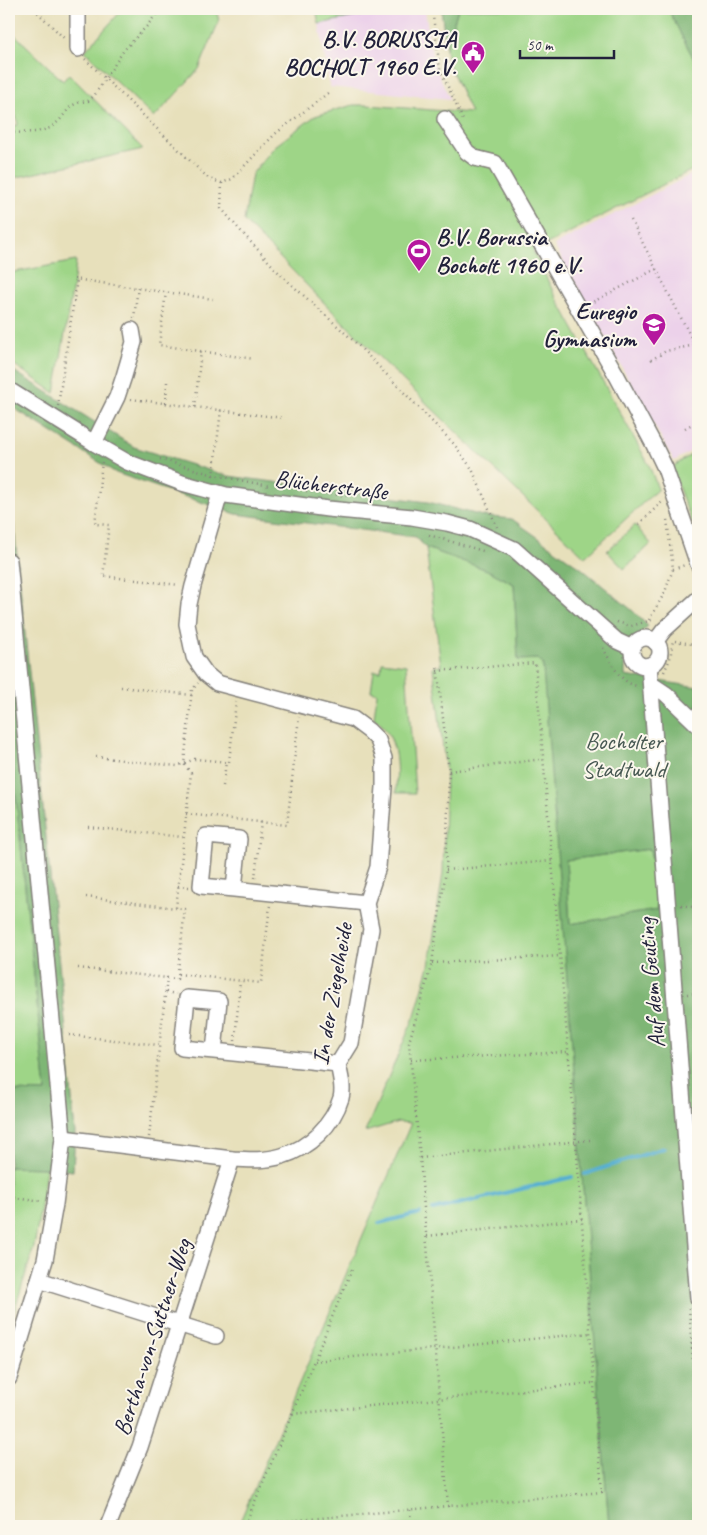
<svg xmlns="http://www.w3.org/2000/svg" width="707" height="1535" viewBox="0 0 707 1535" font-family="Caveat,sans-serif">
<rect width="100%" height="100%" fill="#fbf7ec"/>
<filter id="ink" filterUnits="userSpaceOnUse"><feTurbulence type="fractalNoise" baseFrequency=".02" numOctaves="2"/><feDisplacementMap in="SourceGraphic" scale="10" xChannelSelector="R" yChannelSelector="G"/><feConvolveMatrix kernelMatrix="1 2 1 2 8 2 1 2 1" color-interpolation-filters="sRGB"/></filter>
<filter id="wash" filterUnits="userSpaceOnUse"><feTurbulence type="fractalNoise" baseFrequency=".0096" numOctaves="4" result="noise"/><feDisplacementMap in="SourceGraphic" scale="20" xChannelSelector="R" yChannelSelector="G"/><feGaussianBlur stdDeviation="1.12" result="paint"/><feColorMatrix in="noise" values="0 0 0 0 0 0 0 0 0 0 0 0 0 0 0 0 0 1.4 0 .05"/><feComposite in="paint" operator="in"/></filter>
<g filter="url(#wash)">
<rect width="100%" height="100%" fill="#e7e0bb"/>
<g fill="#ecd1ea">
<path d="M 395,9 L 425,9 L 433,62 L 450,99 L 330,87 L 319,24 Z"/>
<path d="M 698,171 L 698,447 L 674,461 L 554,245 Z"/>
</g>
<g fill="#9ed587" stroke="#607c61">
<path d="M 123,9 L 216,9 L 219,21 L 199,69 L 154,118 L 85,51 Z"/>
<path d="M 316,9 L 395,9 L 319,24 Z"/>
<path d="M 458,9 L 668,9 L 698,67 L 698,167 L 533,251 L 554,293 L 649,465 L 658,489 L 585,557 L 342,321 L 244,221 L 252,174 L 275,146 L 315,116 L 353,105 L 367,105 L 471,113 L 447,60 L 446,48 Z"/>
<path d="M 9,29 L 63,81 L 69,74 L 143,149 L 9,179 L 9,127 L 18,125 L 9,83 Z"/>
<path d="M 76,261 L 74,279 L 55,393 L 9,361 L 9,273 Z"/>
<path d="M 698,450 L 698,538 L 671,468 Z"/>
<path d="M 635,525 L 651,544 L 624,569 L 607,551 Z"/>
<path d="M 426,548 L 488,570 L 514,584 L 518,660 L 538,659 L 543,664 L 609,1526 L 238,1526 L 411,1123 L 398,1122 L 365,1132 L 415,1015 L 429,966 L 443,873 L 446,773 L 433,667 L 441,666 Z"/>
<path d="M 382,662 L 406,665 L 415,793 L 396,793 C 397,764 399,737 374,718 L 377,693 L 371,691 L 374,671 L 381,671 Z"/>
<path d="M 9,730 L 46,1092 L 9,1091 Z"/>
<path d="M 650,849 L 658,910 L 570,924 L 566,860 Z"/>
<path d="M 9,1166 L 9,1167 L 46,1168 L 42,1201 L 34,1247 L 9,1328 Z"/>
</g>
<g fill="#7eb674" stroke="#506c58" fill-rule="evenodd">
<path d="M 441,9 L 458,9 L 446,48 Z"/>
<path d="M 668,9 L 698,9 L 698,67 Z"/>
<path d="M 9,368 L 134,447 L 228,476 L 428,502 L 483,516 L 512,519 L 581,568 L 633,611 L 648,626 C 630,643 625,651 625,676 L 698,687 L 698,1526 L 609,1526 L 543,669 L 543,664 L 538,659 L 518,660 L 514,584 L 487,570 L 426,548 L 416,537 L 236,514 L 116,473 L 9,405 ZM 650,849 L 657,910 L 570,924 L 566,860 Z"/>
<path d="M 9,478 L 66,1031 L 75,1132 L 73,1171 L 46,1168 L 9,1167 L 9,1091 L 46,1092 L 9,730 Z"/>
</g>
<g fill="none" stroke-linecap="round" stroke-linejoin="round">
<g stroke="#55afd2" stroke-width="4">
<path d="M 695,1140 L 698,1139"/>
<path d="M 585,1174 L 664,1148"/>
<path d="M 433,1210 L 572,1177"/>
<path d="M 379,1223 L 420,1213"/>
</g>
</g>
</g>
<g filter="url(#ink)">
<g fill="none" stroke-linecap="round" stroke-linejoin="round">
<defs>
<g id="minor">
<path d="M 78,49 L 78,9"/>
<path d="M 445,119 L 467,152 L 475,158 L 495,163 L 617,376 L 654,445 L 665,468 L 698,564"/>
<path d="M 9,390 L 94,443 L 127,462 L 182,483 L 226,495 L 328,509 L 412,517 L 447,523 L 470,529 L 514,549 L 617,641 L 632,648"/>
<path d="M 94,443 L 117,397 L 124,376 L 134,342 L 132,330"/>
<path d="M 9,561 L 63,1138 L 55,1204 L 45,1260 L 9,1378"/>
<circle cx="646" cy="652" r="14"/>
<path d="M 655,642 L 664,630 L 698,599"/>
<path d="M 649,665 L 698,1298"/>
<path d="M 651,684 L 666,694 L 698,725"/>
<path d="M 234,889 L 201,886 L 206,836 L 239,839 L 234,889 L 366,903"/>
<path d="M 214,1051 L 182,1048 L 187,998 L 219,1001 L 214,1051 L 338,1064"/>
<path d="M 63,1138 L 232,1159 C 249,1160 266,1161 282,1156 C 309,1148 333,1125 341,1098 C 344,1087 340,1075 338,1064 L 351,1043 L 371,929 L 366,903 L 378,867 L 384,787 L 384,758 L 378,740 L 369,731 L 353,719 L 217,683 L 206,674 L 194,657 L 187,624 L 189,604 L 193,586 L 220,494"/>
<path d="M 39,1280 L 216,1336"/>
<path d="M 108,1526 L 140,1447 L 232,1159"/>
</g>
</defs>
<use href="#minor" stroke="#84817b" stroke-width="18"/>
<g stroke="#84817b" stroke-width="2.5" stroke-dasharray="1 4" stroke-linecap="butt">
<path d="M 34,9 L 65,39"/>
<path d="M 432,9 L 440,69 L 463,120"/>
<path d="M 85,59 L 209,179 L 222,183 L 232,179 L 275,134 L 328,93"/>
<path d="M 9,133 L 37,132 L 50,128 L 59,121 L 71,106 L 80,102 L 88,101 L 94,96 L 124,50 L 147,26 L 160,9"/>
<path d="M 222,183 L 221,208 L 238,228 L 281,275 L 355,342 L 454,444 L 472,469 L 497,527"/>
<path d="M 631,220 L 698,351"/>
<path d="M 74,279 L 213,299"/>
<path d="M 166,292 L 159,345 L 254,359"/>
<path d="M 589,304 L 656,269"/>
<path d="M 134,318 L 138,287"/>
<path d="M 651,360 L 666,351 L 695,345"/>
<path d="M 131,399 L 283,418"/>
<path d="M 166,403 L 167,382"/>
<path d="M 58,406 L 77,280"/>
<path d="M 195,407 L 201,351"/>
<path d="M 685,428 L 698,421"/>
<path d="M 160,459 L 214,475 L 269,486"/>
<path d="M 102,462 L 95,524 L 109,525 L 103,576 L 179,585"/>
<path d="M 213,476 L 221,410"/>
<path d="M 306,491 L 348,496"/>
<path d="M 639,524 L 663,501"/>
<path d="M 429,535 L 483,551"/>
<path d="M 673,569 L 685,565"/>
<path d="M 649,620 L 665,592 L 673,569 L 667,519"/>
<path d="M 617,622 L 631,626 L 655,619"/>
<path d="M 675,641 L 698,645"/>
<path d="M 603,648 C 612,663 619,683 638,686"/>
<path d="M 437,671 L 535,663 L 576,1142 L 602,1492 L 448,1506"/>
<path d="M 664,672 L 670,659 L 673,640"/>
<path d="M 121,687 L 192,695"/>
<path d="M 96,757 L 177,766 L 195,759 L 229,762 L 236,702"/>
<path d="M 449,771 L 543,759"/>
<path d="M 223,786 L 226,762"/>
<path d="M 186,814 L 287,825 L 299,717"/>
<path d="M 88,827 L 183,837"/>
<path d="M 446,870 L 552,861"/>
<path d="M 255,878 L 261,822"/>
<path d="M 178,886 L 189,887"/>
<path d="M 86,897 L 176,908"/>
<path d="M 681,905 L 698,908"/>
<path d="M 432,963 L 560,956"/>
<path d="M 78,968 L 167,978"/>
<path d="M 178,974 L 261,983 L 270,905"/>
<path d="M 166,992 L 176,994"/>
<path d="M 687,994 L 698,993"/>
<path d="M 69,1035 L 159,1045"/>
<path d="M 235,1041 L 240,981"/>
<path d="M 411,1060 L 568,1052"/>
<path d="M 149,1137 L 167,978 L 177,979 L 185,909 L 176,908 L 191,773 L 184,764 L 192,690 L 198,683"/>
<path d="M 590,1140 L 420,1158 L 448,1506 L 245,1525 L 292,1414 L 593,1383"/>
<path d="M 420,1158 L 409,1042 L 432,963 L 446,870 L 449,771 L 437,666"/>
<path d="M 9,1196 L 41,1201"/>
<path d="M 427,1236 L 582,1219"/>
<path d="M 689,1308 L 698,1430"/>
<path d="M 314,1361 L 591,1333"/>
<path d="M 292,1414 L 352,1269"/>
<path d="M 410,1510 L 411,1526"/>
</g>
<use href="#minor" stroke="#fff" stroke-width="15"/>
</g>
</g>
<defs>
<symbol id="civic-pin" viewBox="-11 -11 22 30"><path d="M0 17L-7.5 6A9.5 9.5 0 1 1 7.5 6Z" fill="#b5179e" stroke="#fbf7ec"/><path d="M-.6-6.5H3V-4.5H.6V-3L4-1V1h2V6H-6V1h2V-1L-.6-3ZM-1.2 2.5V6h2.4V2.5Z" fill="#fff"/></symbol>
<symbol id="stadium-pin" viewBox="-11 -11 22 30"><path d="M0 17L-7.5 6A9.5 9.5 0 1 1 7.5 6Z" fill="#b5179e" stroke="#fbf7ec"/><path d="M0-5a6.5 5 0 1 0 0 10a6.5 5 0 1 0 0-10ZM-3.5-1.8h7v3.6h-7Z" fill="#fff"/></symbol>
<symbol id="school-pin" viewBox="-11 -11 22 30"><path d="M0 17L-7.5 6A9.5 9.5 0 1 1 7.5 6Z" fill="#b5179e" stroke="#fbf7ec"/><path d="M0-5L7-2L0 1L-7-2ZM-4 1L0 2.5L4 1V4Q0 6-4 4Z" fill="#fff"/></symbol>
</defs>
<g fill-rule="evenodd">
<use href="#civic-pin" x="459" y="39" width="28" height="38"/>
<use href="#stadium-pin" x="405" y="237" width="28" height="38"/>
<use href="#school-pin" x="640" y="311" width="28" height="38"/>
</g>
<g text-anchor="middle" stroke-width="4" stroke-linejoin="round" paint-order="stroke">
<g font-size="24" font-weight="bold" fill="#22223b" stroke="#fbf7ec" text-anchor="end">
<text x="456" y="47">B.V. BORUSSIA<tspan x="456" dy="28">BOCHOLT 1960 E.V.</tspan></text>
<text x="436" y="245" text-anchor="start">B.V. Borussia<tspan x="436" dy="28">Bocholt 1960 e.V.</tspan></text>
<text x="636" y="319">Euregio<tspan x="636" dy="28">Gymnasium</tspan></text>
</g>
<g font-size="24" fill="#22223b" stroke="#fbf7ec">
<text transform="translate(331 485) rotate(7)" y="8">Blücherstraße</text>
<text transform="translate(651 983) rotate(-95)" y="8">Auf dem Geuting</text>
<text transform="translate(332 994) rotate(-80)" y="8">In der Ziegelheide</text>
<text transform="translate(152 1337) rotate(-72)" y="8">Bertha-von-Suttner-Weg</text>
</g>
<g font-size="24" fill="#475852" stroke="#fbf7ec">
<text x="624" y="749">Bocholter<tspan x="624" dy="28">Stadtwald</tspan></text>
</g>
</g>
<rect width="707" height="1535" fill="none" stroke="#fbf7ec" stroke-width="30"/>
<path d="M520 50v8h94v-8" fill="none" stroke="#22223b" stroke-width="2.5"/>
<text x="527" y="50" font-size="15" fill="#22223b" stroke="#fbf7ec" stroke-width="4" paint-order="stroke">50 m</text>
</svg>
